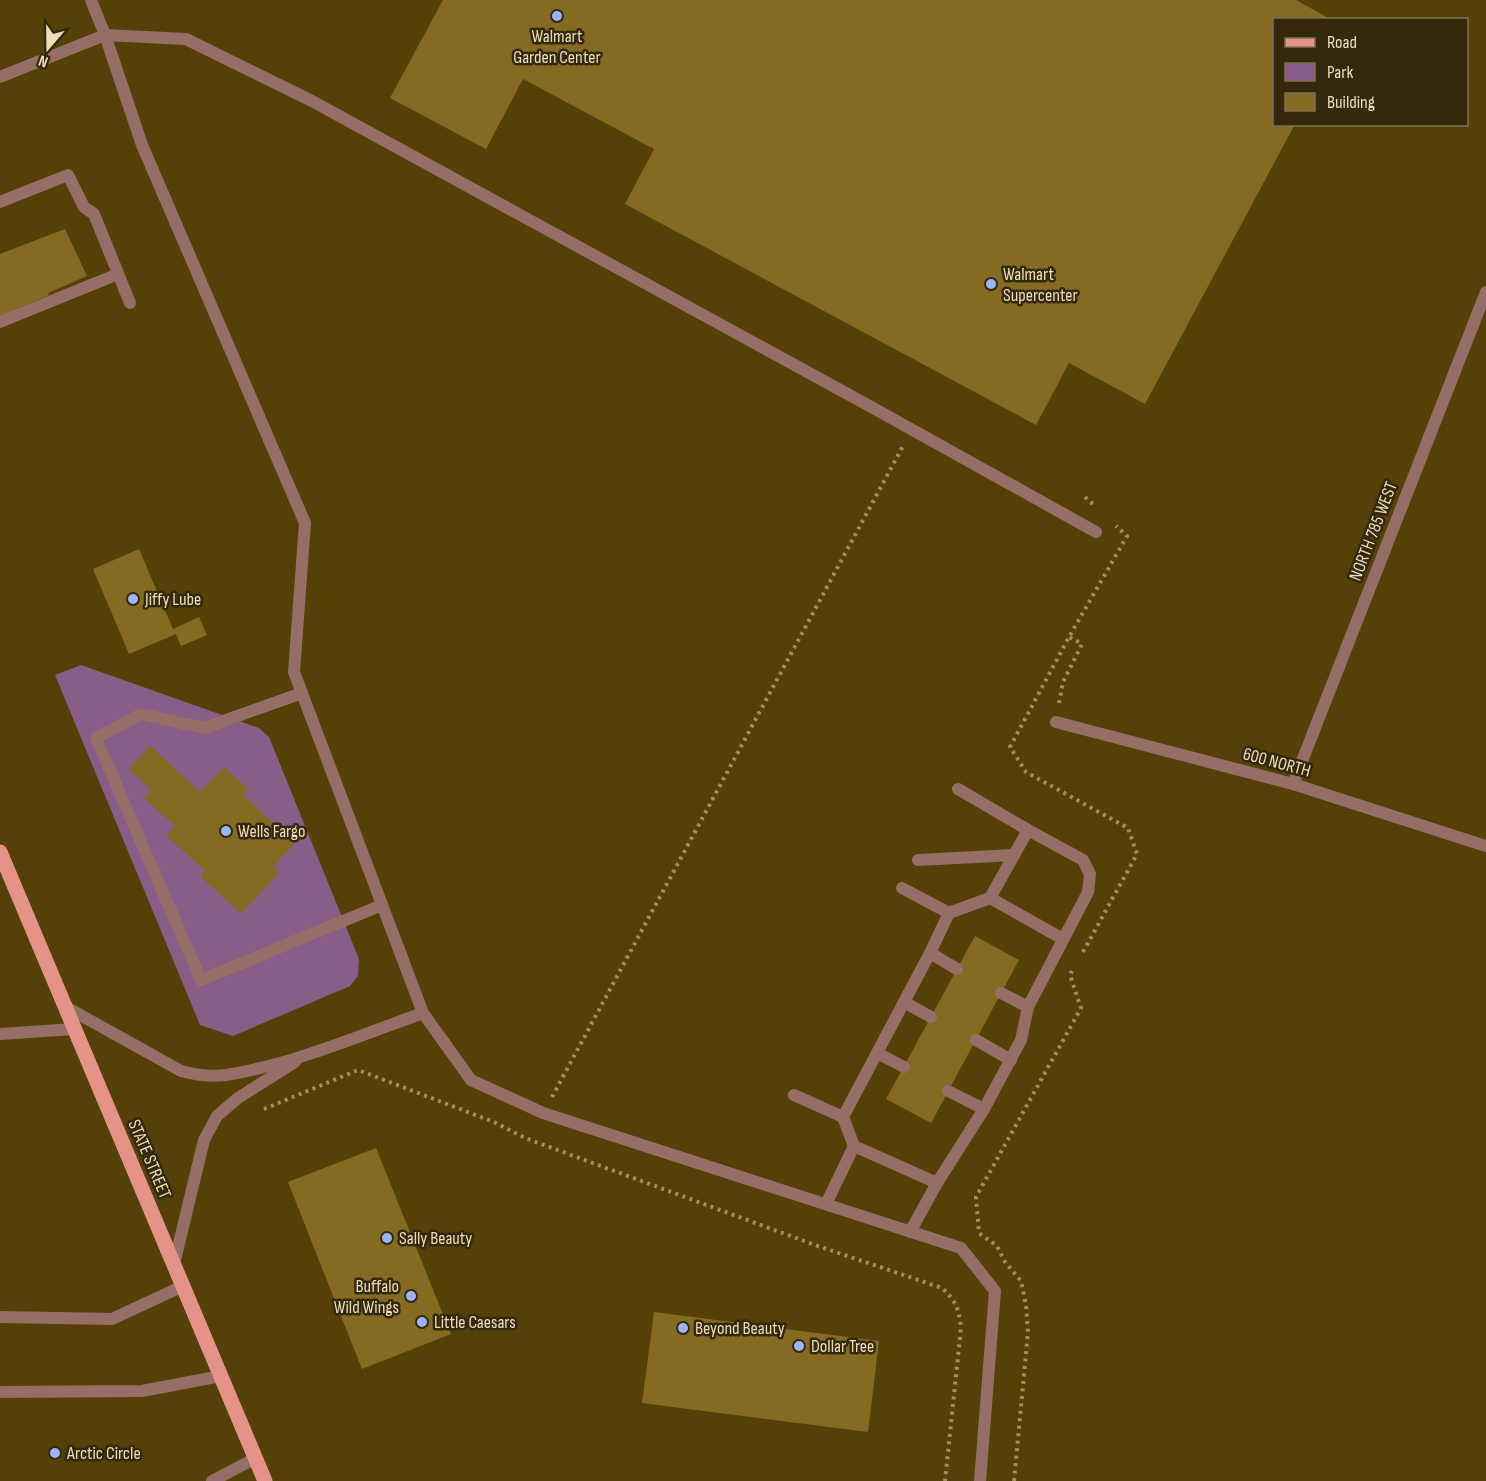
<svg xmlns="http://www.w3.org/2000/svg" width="1486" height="1481" viewBox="0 0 1486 1481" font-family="'Sofia Sans Condensed',sans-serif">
<rect width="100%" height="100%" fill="#554107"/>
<path fill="#885d87" d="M 81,665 L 259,728 L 269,737 L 359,959 L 358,976 L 350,986 L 233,1036 L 200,1025 L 55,675 Z"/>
<g fill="#856a22">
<path d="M 443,0 L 1296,0 L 1332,20 L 1274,20 L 1274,124 L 1295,124 L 1145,404 L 1069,363 L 1036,425 L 625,204 L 654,149 L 523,79 L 486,149 L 390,98 Z"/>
<path d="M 65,229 L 87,276 L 48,293 L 49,295 L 0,316 L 0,254 Z"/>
<path d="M 139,549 L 173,629 L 199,617 L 207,635 L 181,646 L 176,634 L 129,654 L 93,569 Z"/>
<path d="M 150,746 L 200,792 L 224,767 L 248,789 L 243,795 L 295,843 L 273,867 L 279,873 L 241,914 L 200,876 L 205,871 L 166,835 L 175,826 L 144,798 L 151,790 L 129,769 Z"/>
<path d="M 975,936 L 1019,960 L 931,1123 L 886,1099 Z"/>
<path d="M 376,1148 L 451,1334 L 362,1369 L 288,1182 Z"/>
<path d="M 654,1312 L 879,1341 L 868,1432 L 642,1403 Z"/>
</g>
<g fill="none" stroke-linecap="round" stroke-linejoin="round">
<g stroke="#a08f60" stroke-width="4" stroke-dasharray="3 4.5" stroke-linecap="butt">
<path d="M 1085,497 L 1095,506"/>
<path d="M 1059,703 L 1063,682 L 1082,644 L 1069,637"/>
<path d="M 1083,952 L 1137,854 L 1128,828 L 1026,772 L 1010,747 L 1069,637 L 1127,536 L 1116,526"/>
<path d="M 552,1097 L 903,446"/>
<path d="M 264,1109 L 358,1070 L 494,1122 L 525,1138 L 815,1245 L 942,1288 C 956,1301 959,1309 961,1328 L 945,1481"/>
<path d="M 1014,1481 L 1028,1332 L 1026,1305 L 1021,1281 L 1005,1262 L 997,1246 L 979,1233 L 976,1197 L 1081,1008 L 1070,975 L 1072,971"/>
</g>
<g stroke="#966d67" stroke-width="12">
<path d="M 91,0 L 105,35 L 142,145 L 305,523 L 294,672 L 423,1013 L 471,1080 L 543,1113 L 961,1248 L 995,1291 L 980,1481"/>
<path d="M 105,35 L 186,39 L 312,101 L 875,409 L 1096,532"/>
<path d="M 0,202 L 68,175 L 84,207 L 94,214 L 130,303"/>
<path d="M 0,322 L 118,274"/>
<path d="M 302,693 L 204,728 L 141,714 L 96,738 L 201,980 L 382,905"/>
<path d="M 918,860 L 1014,855"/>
<path d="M 902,888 L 949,913"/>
<path d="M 990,898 L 1063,939"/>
<path d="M 930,953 L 957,969"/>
<path d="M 1001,993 L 1028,1007"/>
<path d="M 904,1002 L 931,1017"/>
<path d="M 66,1007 L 181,1071 C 196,1075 211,1077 226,1075 C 294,1064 359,1036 423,1013"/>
<path d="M 0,1034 L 74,1029"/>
<path d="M 976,1040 L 1011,1060"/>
<path d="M 877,1053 L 904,1067"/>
<path d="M 948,1091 L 984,1109"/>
<path d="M 794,1095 L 843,1117"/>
<path d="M 854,1146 L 937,1183"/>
<path d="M 826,1204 L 854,1146 L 843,1117 L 930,953 L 949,913 L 990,898 L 1028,830"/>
<path d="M 910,1232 L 937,1183 L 984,1109 L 1021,1040 L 1028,1007 L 1088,892 L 1090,874 L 1083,860 L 1028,830 L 958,789"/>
<path d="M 174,1264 L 204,1140 L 217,1116 L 238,1098 L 295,1062"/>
<path d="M 0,1317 L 112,1319 L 183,1286"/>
<path d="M 0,1392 L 142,1391 L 221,1376"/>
<path d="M 212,1481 L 256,1458"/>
</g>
<g stroke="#966d67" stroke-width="12">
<path d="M 0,77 L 105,35"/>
<path d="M 1056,722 L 1293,784 L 1486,846"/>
<path d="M 1293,784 L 1486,292"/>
</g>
<path stroke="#e59288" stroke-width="15" d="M 0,852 L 265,1481"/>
</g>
<g fill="#99b5fd" stroke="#34290c" stroke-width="2">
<circle cx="557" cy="16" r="6"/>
<circle cx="991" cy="284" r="6"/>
<circle cx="133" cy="599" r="6"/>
<circle cx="226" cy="831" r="6"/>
<circle cx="387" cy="1238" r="6"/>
<circle cx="411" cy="1296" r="6"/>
<circle cx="422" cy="1322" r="6"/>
<circle cx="683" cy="1328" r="6"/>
<circle cx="799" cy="1346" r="6"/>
<circle cx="55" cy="1453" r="6"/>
</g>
<g text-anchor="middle" stroke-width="5" stroke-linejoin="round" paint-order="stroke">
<g font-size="18" fill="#eddfbd" stroke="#34290c" text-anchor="start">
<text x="557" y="42" text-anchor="middle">Walmart<tspan x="557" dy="21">Garden Center</tspan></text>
<text x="1003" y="280">Walmart<tspan x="1003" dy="21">Supercenter</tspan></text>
<text x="145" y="605">Jiffy Lube</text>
<text x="238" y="837">Wells Fargo</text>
<text x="399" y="1244">Sally Beauty</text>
<text x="399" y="1292" text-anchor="end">Buffalo<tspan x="399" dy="21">Wild Wings</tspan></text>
<text x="434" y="1328">Little Caesars</text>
<text x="695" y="1334">Beyond Beauty</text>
<text x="811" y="1352">Dollar Tree</text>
<text x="67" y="1459">Arctic Circle</text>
</g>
<g font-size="18" fill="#eddfbd" stroke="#34290c">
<text transform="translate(1373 531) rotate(-69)" y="6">NORTH 785 WEST</text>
<text transform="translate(1277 762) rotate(15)" y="6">600 NORTH</text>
<text transform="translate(150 1159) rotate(67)" y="6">STATE STREET</text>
</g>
</g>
<rect x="1273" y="18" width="195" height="108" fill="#34290c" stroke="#7e7253" stroke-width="1.5"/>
<rect x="1285" y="38" width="30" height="9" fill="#e59288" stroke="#7e7253" stroke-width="1.5"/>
<text x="1327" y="48" font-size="18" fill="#eddfbd">Road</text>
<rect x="1285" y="63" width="30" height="18" fill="#885d87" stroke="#7e7253" stroke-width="1.5"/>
<text x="1327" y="78" font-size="18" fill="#eddfbd">Park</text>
<rect x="1285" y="93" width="30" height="18" fill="#856a22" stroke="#7e7253" stroke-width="1.5"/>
<text x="1327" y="108" font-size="18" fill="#eddfbd">Building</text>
<g transform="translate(48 48) rotate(200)" stroke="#34290c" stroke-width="4.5" paint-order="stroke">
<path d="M0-4.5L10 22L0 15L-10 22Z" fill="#eddfbd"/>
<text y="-9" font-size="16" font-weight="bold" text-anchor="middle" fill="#eddfbd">N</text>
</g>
</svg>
